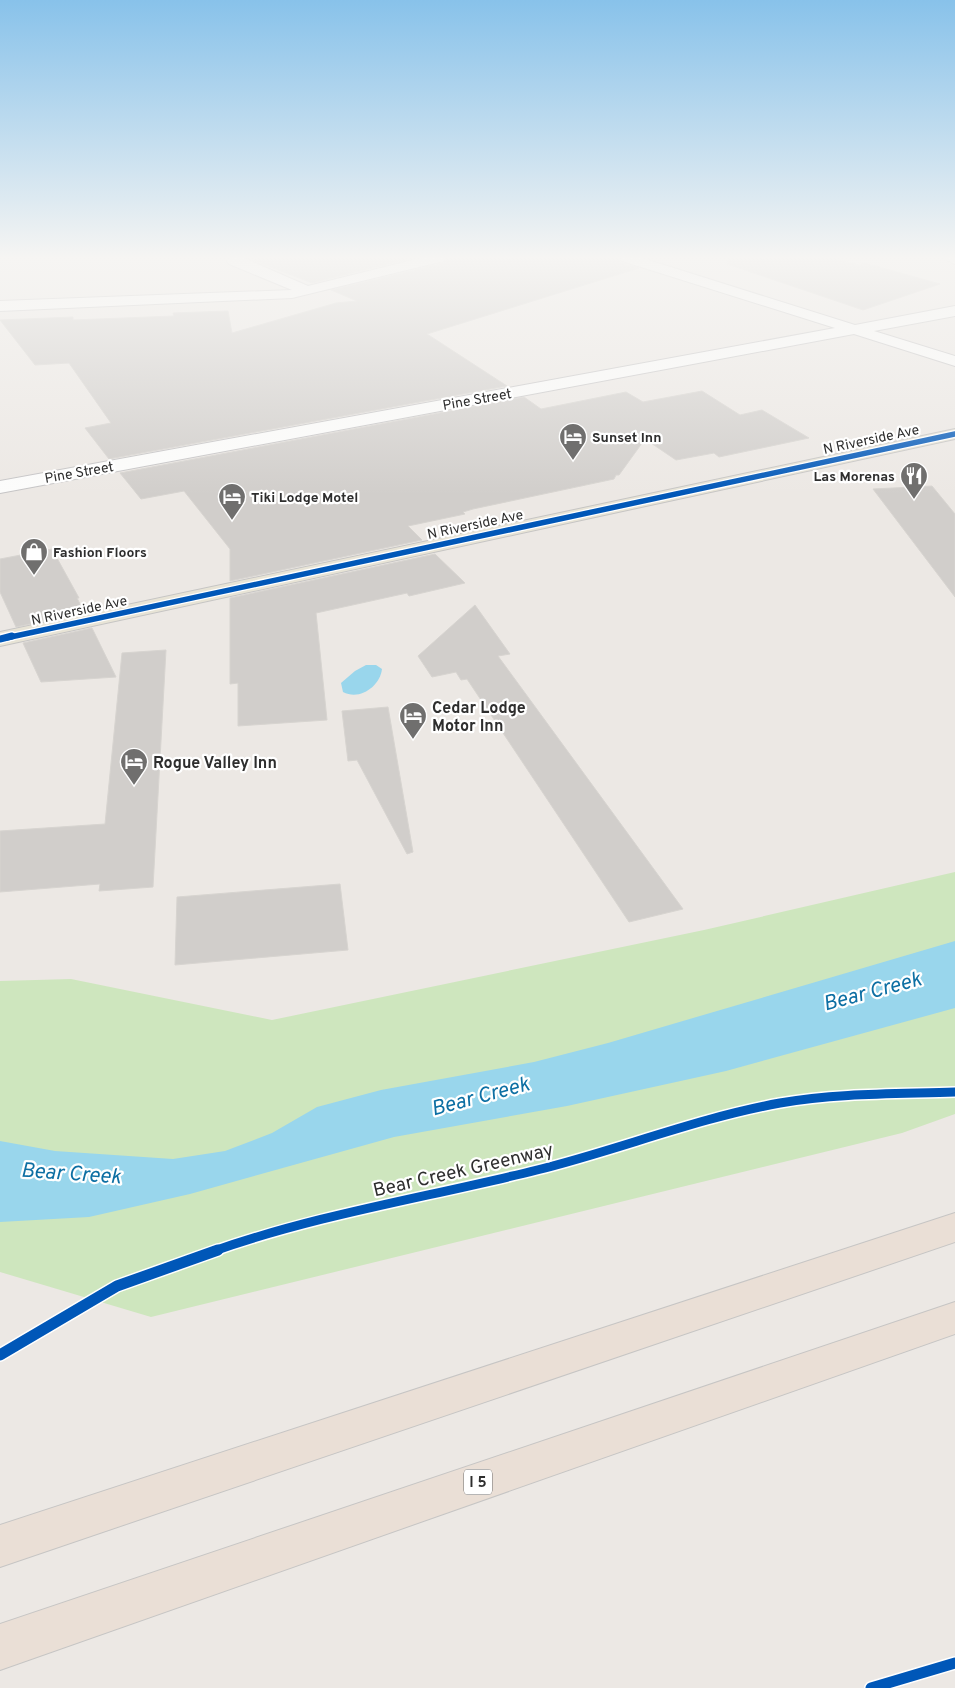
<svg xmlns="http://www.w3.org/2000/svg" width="955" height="1688" viewBox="0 0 955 1688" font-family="Overpass,sans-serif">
<rect width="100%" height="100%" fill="#ece8e4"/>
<path fill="#cee6be" d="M 955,872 L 955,1114 L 902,1133 L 151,1317 L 0,1272 L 0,981 L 71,979 L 272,1020 L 704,930 Z"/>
<g fill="#99d6ec">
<path d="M 366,665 L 376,665 L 382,669 C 380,686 360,701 343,692 L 341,683 L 355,671 Z"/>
<path d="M 955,941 L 955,1008 L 726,1071 L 567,1106 L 394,1137 L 190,1194 L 89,1217 L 0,1222 L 0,1141 L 55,1151 L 173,1159 L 225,1151 L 272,1133 L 317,1107 L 381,1090 L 534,1062 L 608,1043 Z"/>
</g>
<g fill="#d1cecb" stroke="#d7d4d0">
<path d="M 255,258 L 412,258 L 312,283 L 255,261 Z"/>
<path d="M 448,258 L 618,258 L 621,263 L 639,268 L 427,334 L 507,386 L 109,459 L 85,428 L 111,423 L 69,363 L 35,365 L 0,320 L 73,317 L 73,320 L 174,316 L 173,313 L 228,311 L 232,333 L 336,303 L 357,301 L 331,290 L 444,263 Z"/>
<path d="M 728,258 L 833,258 L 859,265 L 865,263 L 940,284 L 863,310 L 727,264 Z"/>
<path d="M 702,391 L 740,415 L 762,410 L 809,438 L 719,457 L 714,453 L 676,460 L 645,439 L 619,475 L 616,475 L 614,479 L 473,509 L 463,512 L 465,514 L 408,526 L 422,540 L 230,581 L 230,549 L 184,491 L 141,499 L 120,473 L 524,397 L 541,409 L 626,392 L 643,402 Z"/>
<path d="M 932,486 L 955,514 L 955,597 L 873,489 Z"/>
<path d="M 52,549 L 79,598 L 77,598 L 84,612 L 16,627 L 0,592 L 0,559 Z"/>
<path d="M 435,554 L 465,583 L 409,596 L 407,593 L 316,613 L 327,720 L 238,726 L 238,683 L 230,684 L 230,598 Z"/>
<path d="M 475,605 L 510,654 L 498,656 L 683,909 L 629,922 L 467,679 L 461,680 L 456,672 L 432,677 L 418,656 Z"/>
<path d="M 92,628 L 116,677 L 41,682 L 23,643 Z"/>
<path d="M 166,650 L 153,887 L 99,891 L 100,884 L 0,892 L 0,831 L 105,824 L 122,653 Z"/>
<path d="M 388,707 L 413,852 L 407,854 L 357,760 L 348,761 L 342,711 Z"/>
<path d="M 340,884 L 348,950 L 175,965 L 177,897 Z"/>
</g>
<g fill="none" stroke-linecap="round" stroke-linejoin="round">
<defs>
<g id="minor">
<path d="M 229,258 L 244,258 L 308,286 L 421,258 L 446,258 L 444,261 L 292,298 L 0,311 L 0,301 L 292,290 L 229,264 L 227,261 Z"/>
<path d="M 620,258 L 642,258 L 855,325 L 955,306 L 955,316 L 874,331 L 955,356 L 955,366 L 854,334 L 0,493 L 0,481 L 835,328 L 622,261 Z"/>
<path d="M 943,258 L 955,258 L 955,264 Z"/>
</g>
<path id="major" d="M 955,429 L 955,439 L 0,646 L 0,632 Z"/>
<g id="highway">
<path d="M 955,1213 L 955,1242 L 0,1567 L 0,1525 Z"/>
<path d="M 955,1302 L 955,1334 L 0,1670 L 0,1624 Z"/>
</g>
</defs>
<use href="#minor" stroke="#c5c4c5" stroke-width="2"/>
<use href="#major" stroke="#c6c5c4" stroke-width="2"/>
<use href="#highway" stroke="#c6c5c4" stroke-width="2"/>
<use href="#minor" fill="#fcfcfb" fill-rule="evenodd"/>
<use href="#major" fill="#e8e4d6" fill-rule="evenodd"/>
<use href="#highway" fill="#eadfd6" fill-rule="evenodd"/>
<defs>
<path id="cycleway-far3" d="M 6,638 L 955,434"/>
<path id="cycleway-far2" d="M 0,639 L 12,636"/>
<path id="cycleway-far1" d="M 214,1251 C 319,1214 429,1197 537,1170 C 618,1150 697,1118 780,1103 C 837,1093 897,1094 955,1092"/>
<g id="cycleway">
<path d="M 0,1355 L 117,1286 L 218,1250"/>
<path d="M 871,1688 L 955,1663"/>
</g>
</defs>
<use href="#cycleway-far3" stroke="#fff" stroke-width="8"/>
<use href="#cycleway-far2" stroke="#fff" stroke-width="10"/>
<use href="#cycleway-far1" stroke="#fff" stroke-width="12"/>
<use href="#cycleway" stroke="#fff" stroke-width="14"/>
<use href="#cycleway-far3" stroke="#0057b8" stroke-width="5.5"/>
<use href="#cycleway-far2" stroke="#0057b8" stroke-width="7"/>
<use href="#cycleway-far1" stroke="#0057b8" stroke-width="9"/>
<use href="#cycleway" stroke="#0057b8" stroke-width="11"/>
</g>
<linearGradient id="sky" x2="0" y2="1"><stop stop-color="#88c2ea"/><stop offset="0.52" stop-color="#f6f5f3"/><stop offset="1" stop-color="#f6f5f3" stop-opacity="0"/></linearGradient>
<rect width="955" height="495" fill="url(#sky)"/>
<defs>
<symbol id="hotel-pin" viewBox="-11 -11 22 30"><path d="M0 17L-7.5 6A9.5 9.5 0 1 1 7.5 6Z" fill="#706f6e" stroke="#fff"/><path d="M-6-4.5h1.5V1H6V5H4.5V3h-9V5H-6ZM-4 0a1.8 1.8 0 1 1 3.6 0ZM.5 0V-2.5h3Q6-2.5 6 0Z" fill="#fff"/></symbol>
<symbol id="restaurant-pin" viewBox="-11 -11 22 30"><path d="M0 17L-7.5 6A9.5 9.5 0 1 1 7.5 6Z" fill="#706f6e" stroke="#fff"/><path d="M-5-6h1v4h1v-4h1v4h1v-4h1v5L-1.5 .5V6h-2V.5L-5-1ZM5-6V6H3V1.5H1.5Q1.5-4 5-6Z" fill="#fff"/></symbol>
<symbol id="shop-pin" viewBox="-11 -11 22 30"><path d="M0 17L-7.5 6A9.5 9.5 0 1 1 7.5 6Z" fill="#706f6e" stroke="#fff"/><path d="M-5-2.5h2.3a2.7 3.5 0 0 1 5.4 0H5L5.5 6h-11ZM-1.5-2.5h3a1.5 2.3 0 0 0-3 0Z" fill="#fff"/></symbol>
</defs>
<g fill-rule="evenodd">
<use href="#hotel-pin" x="557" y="421" width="32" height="43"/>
<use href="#restaurant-pin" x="898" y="460" width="32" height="43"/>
<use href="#hotel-pin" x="216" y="481" width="32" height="43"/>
<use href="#shop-pin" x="18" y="536" width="32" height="43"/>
<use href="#hotel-pin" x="397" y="700" width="32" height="43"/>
<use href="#hotel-pin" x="118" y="746" width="32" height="43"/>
</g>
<g text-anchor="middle" stroke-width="4.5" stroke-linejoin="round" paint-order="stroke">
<g font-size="14" fill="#2e2e2e" stroke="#fff">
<text transform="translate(477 399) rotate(-10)" y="5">Pine Street</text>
<text transform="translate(871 439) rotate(-12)" y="5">N Riverside Ave</text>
<text transform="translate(79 472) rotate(-10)" y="5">Pine Street</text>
<text transform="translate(475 524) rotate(-12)" y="5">N Riverside Ave</text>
<text transform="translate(79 610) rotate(-12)" y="5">N Riverside Ave</text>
</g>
<g font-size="14" font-weight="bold" fill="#2e2e2e" stroke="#fff" text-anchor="start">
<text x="592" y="442">Sunset Inn</text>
<text x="895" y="481" text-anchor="end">Las Morenas</text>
<text x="251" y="502">Tiki Lodge Motel</text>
<text x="53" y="557">Fashion Floors</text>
</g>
<rect fill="#fff" stroke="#6d6d6d" stroke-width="1" x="464" y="1469.5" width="28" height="25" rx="4"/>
<g font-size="15" font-weight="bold" fill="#2e2e2e">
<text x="478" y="1487">I 5</text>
</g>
<g font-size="16" font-weight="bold" fill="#2e2e2e" stroke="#fff" text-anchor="start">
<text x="432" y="713">Cedar Lodge<tspan x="432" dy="18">Motor Inn</tspan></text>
<text x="153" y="768">Rogue Valley Inn</text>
</g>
<g font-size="19" fill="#2e2e2e" stroke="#fff">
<text transform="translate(463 1169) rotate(-13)" y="7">Bear Creek Greenway</text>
</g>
<g font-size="21" font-style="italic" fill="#0d6fa3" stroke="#fff">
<text transform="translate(872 991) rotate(-15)" y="7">Bear Creek</text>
<text transform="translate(480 1096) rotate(-15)" y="7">Bear Creek</text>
<text transform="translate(71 1173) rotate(4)" y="7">Bear Creek</text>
</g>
</g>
</svg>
